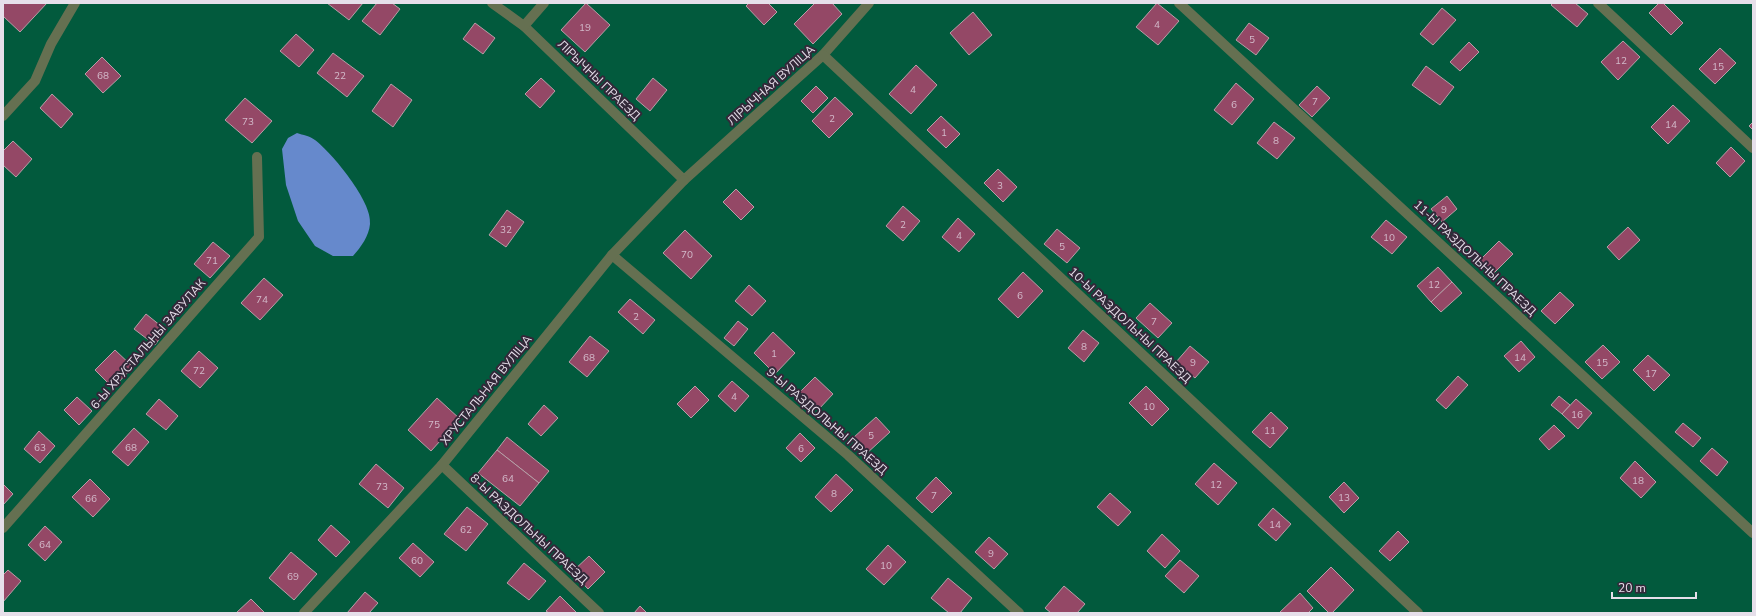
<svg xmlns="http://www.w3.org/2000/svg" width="1756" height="616" viewBox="0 0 1756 616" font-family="'Nunito Sans',sans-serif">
<rect width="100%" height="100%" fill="#3d3243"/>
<rect fill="#025a3d" x="3" y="3" width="1750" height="610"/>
<path fill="#6689cc" d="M 297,133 C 303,135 310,136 315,140 C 332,153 373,202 370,224 C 369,236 361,247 353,256 L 333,256 L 315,246 L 298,221 L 286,185 L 282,149 L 288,138 Z"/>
<g fill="#944866" stroke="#b89ea7">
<path d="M 3,3 L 47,3 L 20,32 L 3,16 Z"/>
<path d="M 327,3 L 363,3 L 349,20 Z"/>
<path d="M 377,3 L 392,3 L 400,9 L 380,35 L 362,21 Z"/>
<path d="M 586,3 L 610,25 L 585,52 L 561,30 Z"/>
<path d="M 749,3 L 768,3 L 777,12 L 764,25 L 746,6 Z"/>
<path d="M 815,3 L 832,3 L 842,14 L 813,44 L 794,24 Z"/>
<path d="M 1157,3 L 1179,21 L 1158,45 L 1136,27 Z"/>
<path d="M 1553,3 L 1575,3 L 1588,14 L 1577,27 L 1551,5 Z"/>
<path d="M 1659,3 L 1663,3 L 1683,23 L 1671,35 L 1649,13 Z"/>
<path d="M 1442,8 L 1456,20 L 1433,45 L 1420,34 Z"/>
<path d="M 973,12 L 992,35 L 969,55 L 950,33 Z"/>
<path d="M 475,23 L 495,38 L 483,54 L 463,39 Z"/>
<path d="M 1249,23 L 1269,38 L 1256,55 L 1236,40 Z"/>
<path d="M 296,34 L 314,50 L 299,67 L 280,51 Z"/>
<path d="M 1623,41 L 1640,57 L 1618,80 L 1601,62 Z"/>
<path d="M 1469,42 L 1479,52 L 1460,71 L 1450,62 Z"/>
<path d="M 1720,48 L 1736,63 L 1715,84 L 1699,69 Z"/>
<path d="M 333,53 L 364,76 L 347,97 L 317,73 Z"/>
<path d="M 102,57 L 121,76 L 103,93 L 85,74 Z"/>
<path d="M 916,65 L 937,85 L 911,114 L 889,94 Z"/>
<path d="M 1426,66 L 1454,87 L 1440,105 L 1412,85 Z"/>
<path d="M 541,78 L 555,91 L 540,108 L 525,94 Z"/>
<path d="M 653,78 L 667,90 L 650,111 L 636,99 Z"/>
<path d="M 1236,83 L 1254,99 L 1232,125 L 1214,110 Z"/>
<path d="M 391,84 L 412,100 L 393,127 L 372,111 Z"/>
<path d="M 816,86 L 828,98 L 813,113 L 801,101 Z"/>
<path d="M 1317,86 L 1330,98 L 1312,117 L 1299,105 Z"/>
<path d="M 52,94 L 73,114 L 61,128 L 40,108 Z"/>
<path d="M 835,97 L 853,114 L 829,138 L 812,121 Z"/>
<path d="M 245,98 L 272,121 L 252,143 L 225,120 Z"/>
<path d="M 1673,105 L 1690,121 L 1668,144 L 1651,127 Z"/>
<path d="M 941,116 L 960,134 L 946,148 L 927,130 Z"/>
<path d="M 1274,122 L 1295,138 L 1277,159 L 1257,143 Z"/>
<path d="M 1753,122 L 1753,130 L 1749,126 Z"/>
<path d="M 13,141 L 32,159 L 16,177 L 3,165 L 3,151 Z"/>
<path d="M 1731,147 L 1745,161 L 1730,177 L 1716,163 Z"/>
<path d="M 998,169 L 1017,187 L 1003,202 L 984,183 Z"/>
<path d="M 736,189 L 754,207 L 741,220 L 723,202 Z"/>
<path d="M 1447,196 L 1457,209 L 1442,222 L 1431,209 Z"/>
<path d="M 903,206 L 920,221 L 903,241 L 886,226 Z"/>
<path d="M 507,210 L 524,222 L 506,247 L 489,235 Z"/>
<path d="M 958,218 L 975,234 L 959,252 L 942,237 Z"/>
<path d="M 1386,220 L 1407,237 L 1392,254 L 1371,237 Z"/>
<path d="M 1628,227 L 1640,240 L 1619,260 L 1607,247 Z"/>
<path d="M 1057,229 L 1080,248 L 1067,263 L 1044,244 Z"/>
<path d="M 685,230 L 712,256 L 691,279 L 663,253 Z"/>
<path d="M 1499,241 L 1513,254 L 1494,273 L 1480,260 Z"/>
<path d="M 213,242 L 230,256 L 210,278 L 194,264 Z"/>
<path d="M 1438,267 L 1452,282 L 1431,302 L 1417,286 Z"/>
<path d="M 1023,272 L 1043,291 L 1018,318 L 998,299 Z"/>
<path d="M 264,278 L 283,295 L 260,320 L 241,303 Z"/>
<path d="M 1452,282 L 1462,293 L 1441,312 L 1431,302 Z"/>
<path d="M 749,285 L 766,301 L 752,316 L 735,301 Z"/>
<path d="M 1560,292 L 1574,305 L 1555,324 L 1541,311 Z"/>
<path d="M 630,299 L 655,320 L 643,334 L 618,312 Z"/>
<path d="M 1150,303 L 1172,323 L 1158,338 L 1136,318 Z"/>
<path d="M 146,314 L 166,330 L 155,345 L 134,329 Z"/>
<path d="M 738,321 L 748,329 L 734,346 L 724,338 Z"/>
<path d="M 1083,330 L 1099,343 L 1084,362 L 1068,348 Z"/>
<path d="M 773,332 L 795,353 L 775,374 L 754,353 Z"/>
<path d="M 590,336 L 609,351 L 587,377 L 569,362 Z"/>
<path d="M 1521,341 L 1535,357 L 1519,372 L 1504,356 Z"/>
<path d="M 1603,345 L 1620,362 L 1602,379 L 1585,362 Z"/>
<path d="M 1190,346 L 1209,362 L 1195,378 L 1176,362 Z"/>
<path d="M 115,350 L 133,367 L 113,388 L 95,370 Z"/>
<path d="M 199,351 L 218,368 L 200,388 L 181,371 Z"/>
<path d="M 1648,355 L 1670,375 L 1654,391 L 1633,370 Z"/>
<path d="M 1458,376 L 1468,385 L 1446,409 L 1436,400 Z"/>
<path d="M 815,377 L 833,394 L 818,410 L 800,392 Z"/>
<path d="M 732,381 L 749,396 L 735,412 L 718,396 Z"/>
<path d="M 695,386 L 709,400 L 691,418 L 677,404 Z"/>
<path d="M 1146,386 L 1169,409 L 1152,426 L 1129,403 Z"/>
<path d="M 1559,396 L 1570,405 L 1562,414 L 1551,405 Z"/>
<path d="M 77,397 L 92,411 L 79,425 L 64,410 Z"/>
<path d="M 437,398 L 460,419 L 431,451 L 408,430 Z"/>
<path d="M 159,399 L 178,416 L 166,430 L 146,414 Z"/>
<path d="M 1576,399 L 1592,413 L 1578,429 L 1562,414 Z"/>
<path d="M 544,405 L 558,418 L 541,436 L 528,424 Z"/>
<path d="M 1271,412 L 1288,428 L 1270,448 L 1252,432 Z"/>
<path d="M 876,417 L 890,432 L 866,454 L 853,438 Z"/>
<path d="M 1683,423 L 1701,438 L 1693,447 L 1675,432 Z"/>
<path d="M 1554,425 L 1565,436 L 1549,450 L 1539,439 Z"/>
<path d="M 134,428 L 149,442 L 128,466 L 112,452 Z"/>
<path d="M 39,431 L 55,446 L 40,463 L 24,449 Z"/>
<path d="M 800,433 L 815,448 L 801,462 L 786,448 Z"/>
<path d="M 507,437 L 549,471 L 539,483 L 497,450 Z"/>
<path d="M 1712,448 L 1728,462 L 1717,476 L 1700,461 Z"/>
<path d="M 497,450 L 539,483 L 520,506 L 478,473 Z"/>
<path d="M 1635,461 L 1656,482 L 1641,498 L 1620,478 Z"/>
<path d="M 1214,463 L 1237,483 L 1218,505 L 1195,484 Z"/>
<path d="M 376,464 L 404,488 L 388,508 L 359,484 Z"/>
<path d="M 836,474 L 853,490 L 831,512 L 815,497 Z"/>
<path d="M 936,477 L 952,493 L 932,513 L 916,498 Z"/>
<path d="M 90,479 L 110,499 L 93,517 L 72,497 Z"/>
<path d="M 1344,482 L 1359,498 L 1344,513 L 1329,497 Z"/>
<path d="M 3,484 L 13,494 L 3,505 Z"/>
<path d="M 1110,493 L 1131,512 L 1118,526 L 1097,507 Z"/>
<path d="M 467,507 L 488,524 L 466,551 L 444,534 Z"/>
<path d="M 1273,508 L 1291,524 L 1276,541 L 1258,525 Z"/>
<path d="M 331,525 L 350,542 L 336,557 L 318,540 Z"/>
<path d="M 45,526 L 62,542 L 45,561 L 28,545 Z"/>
<path d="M 1398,531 L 1409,542 L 1390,561 L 1379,551 Z"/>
<path d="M 1162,534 L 1180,551 L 1165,568 L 1147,551 Z"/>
<path d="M 989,537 L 1008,554 L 994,569 L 975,552 Z"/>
<path d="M 413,543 L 434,562 L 420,577 L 399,558 Z"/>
<path d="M 888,545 L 906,562 L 884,585 L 866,569 Z"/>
<path d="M 291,552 L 317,574 L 294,600 L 269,578 Z"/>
<path d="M 589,556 L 605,572 L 588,589 L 572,572 Z"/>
<path d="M 1180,560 L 1199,576 L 1184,593 L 1165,576 Z"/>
<path d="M 524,563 L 546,581 L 529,600 L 507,583 Z"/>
<path d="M 1331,567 L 1354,590 L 1332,613 L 1329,613 L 1307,591 Z"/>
<path d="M 8,570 L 21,581 L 3,602 L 3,575 Z"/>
<path d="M 948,578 L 972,598 L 960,613 L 949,613 L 931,598 Z"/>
<path d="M 1064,586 L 1085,604 L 1077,613 L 1051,613 L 1045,608 Z"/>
<path d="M 365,592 L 378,603 L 369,613 L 347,613 Z"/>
<path d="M 1300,593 L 1313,608 L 1308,613 L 1279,613 Z"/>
<path d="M 560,596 L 576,612 L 576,613 L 549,613 L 546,611 Z"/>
<path d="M 251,599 L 265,613 L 236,613 Z"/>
<path d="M 640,606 L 647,613 L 634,613 Z"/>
</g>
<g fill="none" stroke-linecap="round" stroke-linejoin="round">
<g stroke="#657051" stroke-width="10">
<path d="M 492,3 L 524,26 L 684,180 L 823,55 L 869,3"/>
<path d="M 1179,3 L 1753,533"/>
<path d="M 1598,3 L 1753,148"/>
<path d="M 524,26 L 544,3"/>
<path d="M 823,55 L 1418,613"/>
<path d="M 3,116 L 35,81 L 51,44 L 75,3"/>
<path d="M 612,255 L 848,455 L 1019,613"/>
<path d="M 442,465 L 599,613"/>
<path d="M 3,528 L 259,237 L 257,157"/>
</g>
<path stroke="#657051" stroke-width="10" d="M 304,613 L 442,465 L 612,255 L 684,180"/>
</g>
<g text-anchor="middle" stroke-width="4" stroke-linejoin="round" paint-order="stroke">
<g font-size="10" fill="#d2b9c9">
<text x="1157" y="28">4</text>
<text x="585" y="31">19</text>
<text x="1252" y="43">5</text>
<text x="1621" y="64">12</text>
<text x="1718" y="70">15</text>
<text x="103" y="79">68</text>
<text x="340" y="79">22</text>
<text x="913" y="93">4</text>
<text x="1315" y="105">7</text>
<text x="1234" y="108">6</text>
<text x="832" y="122">2</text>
<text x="248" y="125">73</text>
<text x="1671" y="128">14</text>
<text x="944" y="136">1</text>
<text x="1276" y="144">8</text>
<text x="1000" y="189">3</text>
<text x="1444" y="213">9</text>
<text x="903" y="228">2</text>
<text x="506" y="233">32</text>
<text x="959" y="239">4</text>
<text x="1389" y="241">10</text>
<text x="1062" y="250">5</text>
<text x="687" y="258">70</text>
<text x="212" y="264">71</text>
<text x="1434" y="288">12</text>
<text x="1020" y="299">6</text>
<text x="262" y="303">74</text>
<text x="636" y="320">2</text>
<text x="1154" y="325">7</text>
<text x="1084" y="350">8</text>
<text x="774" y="357">1</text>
<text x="589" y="361">68</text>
<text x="1520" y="361">14</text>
<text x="1193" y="366">9</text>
<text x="1602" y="366">15</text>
<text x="199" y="374">72</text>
<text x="1651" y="377">17</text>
<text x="734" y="400">4</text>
<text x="1149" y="410">10</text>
<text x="1577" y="418">16</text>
<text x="434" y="428">75</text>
<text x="1270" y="434">11</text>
<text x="871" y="439">5</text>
<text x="40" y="451">63</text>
<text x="131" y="451">68</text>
<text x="801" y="452">6</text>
<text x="508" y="482">64</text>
<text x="1638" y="484">18</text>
<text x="1216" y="488">12</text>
<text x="382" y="490">73</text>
<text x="834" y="497">8</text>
<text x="934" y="499">7</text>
<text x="1344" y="501">13</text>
<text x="91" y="502">66</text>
<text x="1275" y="528">14</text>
<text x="466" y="533">62</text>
<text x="45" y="548">64</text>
<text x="991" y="557">9</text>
<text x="417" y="564">60</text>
<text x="886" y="569">10</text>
<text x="293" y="580">69</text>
</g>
<g font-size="12" fill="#e6dfea" stroke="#332839">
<text transform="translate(599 80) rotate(44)" y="4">ЛІРЫЧНЫ ПРАЕЗД</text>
<text transform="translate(771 85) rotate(-42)" y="4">ЛІРЫЧНАЯ ВУЛІЦА</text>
<text transform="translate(1475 258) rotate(43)" y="4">11-Ы РАЗДОЛЬНЫ ПРАЕЗД</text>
<text transform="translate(1130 325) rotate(43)" y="4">10-Ы РАЗДОЛЬНЫ ПРАЕЗД</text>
<text transform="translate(148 344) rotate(-49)" y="4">6-Ы ХРУСТАЛЬНЫ ЗАВУЛАК</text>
<text transform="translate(486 390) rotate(-51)" y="4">ХРУСТАЛЬНАЯ ВУЛІЦА</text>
<text transform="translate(827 421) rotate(41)" y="4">9-Ы РАЗДОЛЬНЫ ПРАЕЗД</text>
<text transform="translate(529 529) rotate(43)" y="4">8-Ы РАЗДОЛЬНЫ ПРАЕЗД</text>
</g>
</g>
<rect width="1756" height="616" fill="none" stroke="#e6dfea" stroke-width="8"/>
<path d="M1612 592v6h84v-6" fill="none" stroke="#e6dfea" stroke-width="2"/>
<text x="1618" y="592" font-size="12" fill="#e6dfea" stroke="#332839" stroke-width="3" paint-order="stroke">20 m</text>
</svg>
